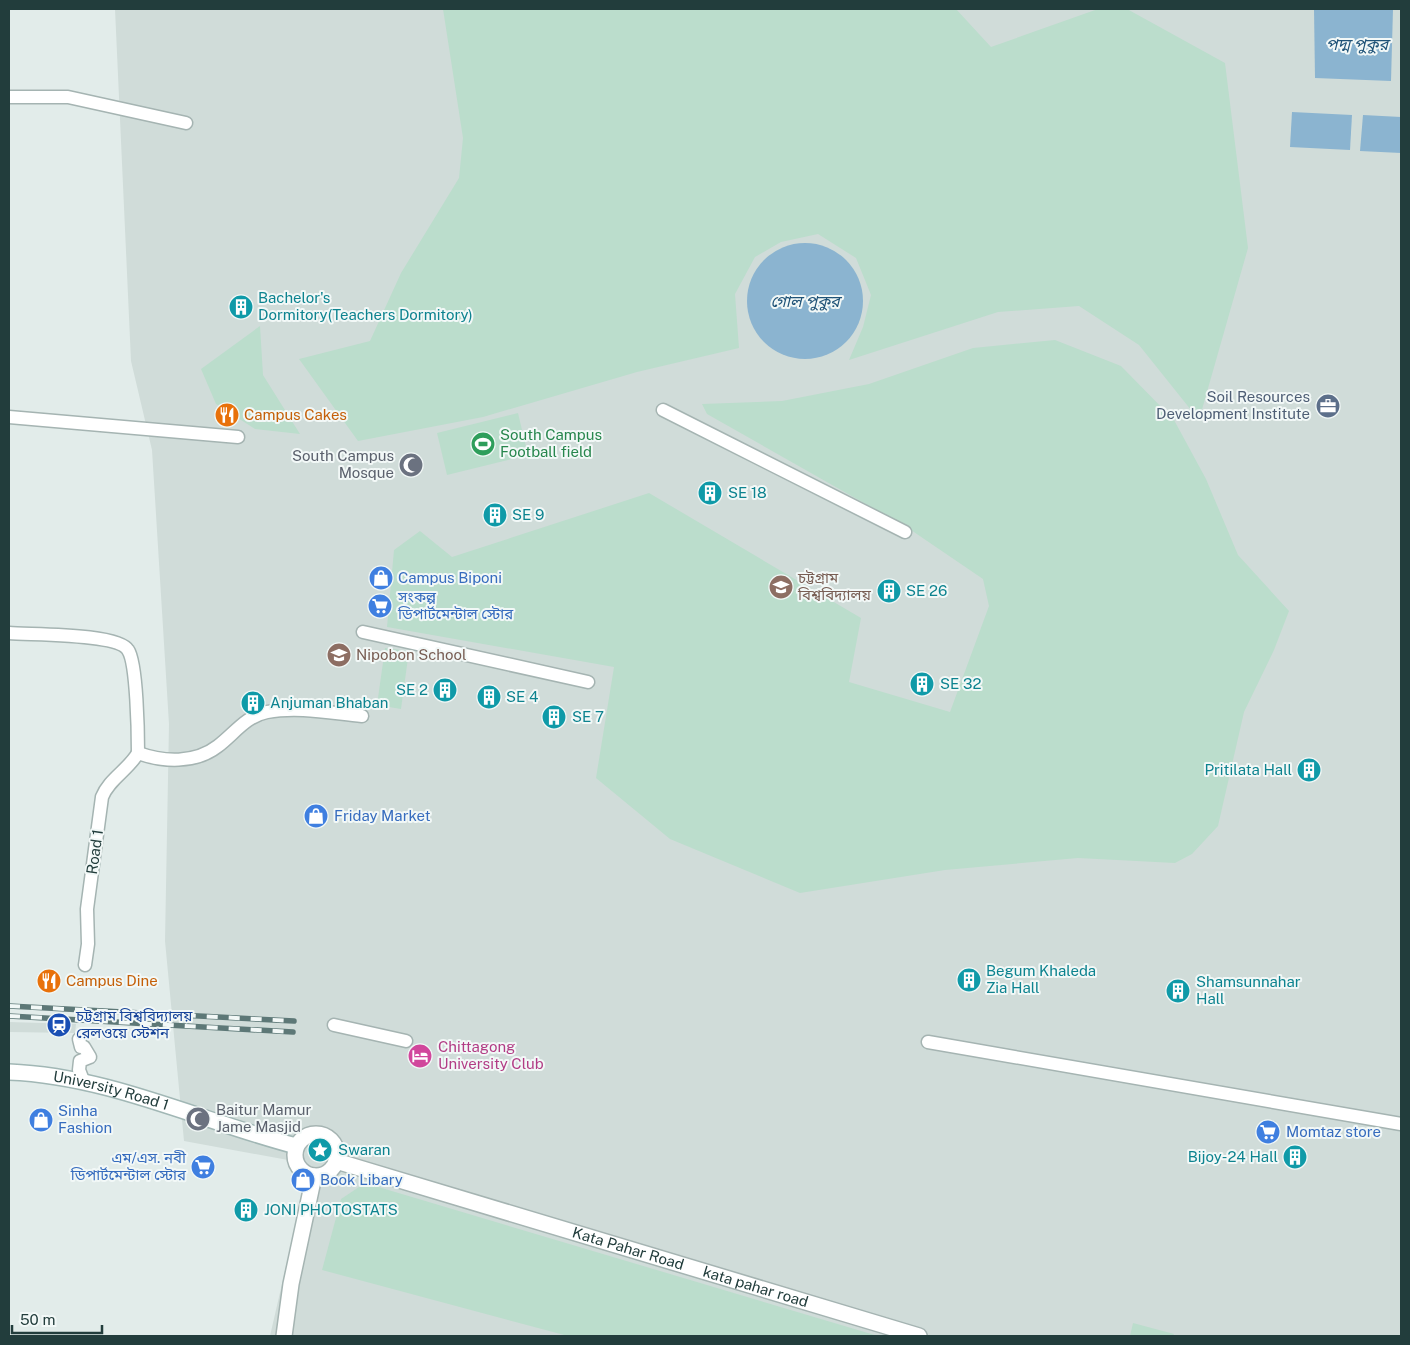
<svg xmlns="http://www.w3.org/2000/svg" width="1410" height="1345" viewBox="0 0 1410 1345" font-family="'Public Sans','Noto Sans Bengali',sans-serif">
<rect width="100%" height="100%" fill="#e2ecea"/>
<g fill="#d0dcd9">
<path d="M 115,9 L 1401,9 L 1401,1336 L 270,1336 L 305,1184 L 288,1160 L 184,1141 L 165,941 L 169,724 L 152,450 L 131,361 Z"/>
<path d="M 9,1022 L 76,1024 L 75,1033 L 9,1032 Z"/>
</g>
<g fill="#bdc">
<path d="M 443,9 L 956,9 L 991,47 L 1098,9 L 1127,9 L 1225,63 L 1248,248 L 1199,420 L 1139,345 L 1079,306 L 998,312 L 849,360 L 863,327 L 871,295 L 856,258 L 818,234 L 781,242 L 755,257 L 735,294 L 739,348 L 637,372 L 483,417 L 358,441 L 299,359 L 370,341 L 401,273 L 459,178 L 463,138 Z"/>
<path d="M 260,326 L 263,375 L 300,434 L 255,429 L 216,404 L 201,369 Z"/>
<path d="M 1055,340 L 1121,366 L 1174,420 L 1206,479 L 1238,555 L 1289,611 L 1274,650 L 1244,712 L 1218,826 L 1192,854 L 1175,863 L 1078,858 L 945,870 L 800,893 L 670,839 L 596,778 L 614,667 L 387,627 L 394,550 L 420,531 L 452,557 L 649,493 L 861,618 L 849,682 L 950,712 L 989,606 L 983,579 L 908,528 L 707,414 L 702,404 L 782,401 L 869,384 L 973,348 Z"/>
<path d="M 518,413 L 528,455 L 447,475 L 437,433 Z"/>
<path d="M 385,648 L 409,651 L 401,709 L 377,705 Z"/>
<path d="M 365,1183 L 878,1336 L 568,1336 L 322,1270 L 341,1199 Z"/>
<path d="M 1133,1323 L 1174,1334 L 1173,1336 L 1130,1336 Z"/>
</g>
<g fill="#8bb4d0">
<path d="M 1314,9 L 1393,9 L 1391,81 L 1315,78 Z"/>
<path d="M 1292,112 L 1352,115 L 1350,150 L 1290,147 Z"/>
<path d="M 1363,115 L 1401,117 L 1401,153 L 1360,151 Z"/>
<circle cx="805" cy="301" r="58"/>
</g>
<g fill="none" stroke-linecap="round" stroke-linejoin="round">
<defs>
<g id="minor">
<path d="M 9,97 L 68,97 L 186,123"/>
<path d="M 663,410 L 905,532"/>
<path d="M 9,417 L 238,437"/>
<path d="M 363,632 L 588,682"/>
<path d="M 9,633 C 31,635 118,633 128,650 C 137,663 138,735 138,753"/>
<path d="M 138,753 C 163,762 195,764 218,746 C 234,734 246,716 267,712 C 298,706 331,713 362,716"/>
<path d="M 85,965 L 88,944 L 87,909 L 102,797 C 109,779 128,770 138,753"/>
<path d="M 334,1025 L 406,1041"/>
<path d="M 79,1039 L 81,1047 L 84,1047 L 90,1057 L 80,1061 L 79,1070 L 84,1083"/>
<path d="M 928,1042 L 1401,1124"/>
</g>
<g id="tertiary">
<circle cx="316" cy="1155" r="21"/>
<path id="s1" d="M 336,1161 L 919,1336"/>
<path d="M 284,1336 L 291,1284 L 314,1176"/>
</g>
<g id="secondary">
<path id="s2" d="M 9,1072 C 109,1076 200,1121 296,1146"/>
</g>
</defs>
<use href="#minor" stroke="#a5b4b2" stroke-width="15"/>
<use href="#tertiary" stroke="#a5b4b2" stroke-width="18"/>
<use href="#secondary" stroke="#a1b7b5" stroke-width="18"/>
<use href="#minor" stroke="#fff" stroke-width="12"/>
<use href="#tertiary" stroke="#fff" stroke-width="15"/>
<use href="#secondary" stroke="#fff" stroke-width="15"/>
<defs>
<g id="rail">
<path d="M 9,1006 L 294,1021"/>
<path d="M 9,1016 L 293,1032"/>
</g>
</defs>
<use href="#rail" stroke="#5d7877" stroke-width="5.5"/>
<use href="#rail" stroke="#f2f8f7" stroke-width="4" stroke-dasharray="11" stroke-linecap="butt"/>
</g>
<defs>
<symbol id="building-disc" viewBox="-11 -11 22 22"><circle r="9.5" fill="#0f9aa8" stroke="#f2f8f7"/><path d="M-4-6H4V6H1V3H-1V6H-4ZM-2.5-4.3h1.7v1.8h-1.7ZM.8-4.3h1.7v1.8H.8ZM-2.5-1h1.7V.8h-1.7ZM.8-1h1.7V.8H.8Z" fill="#fff"/></symbol>
<symbol id="office-disc" viewBox="-11 -11 22 22"><circle r="9.5" fill="#5c6f8a" stroke="#f2f8f7"/><path d="M-6-3h4V-5.5h4V-3h4V5H-6ZM-1-4.5V-3h2v-1.5ZM-6 0V1H6V0Z" fill="#fff"/></symbol>
<symbol id="restaurant-disc" viewBox="-11 -11 22 22"><circle r="9.5" fill="#e8710a" stroke="#f2f8f7"/><path d="M-5-6h1v4h1v-4h1v4h1v-4h1v5L-1.5 .5V6h-2V.5L-5-1ZM5-6V6H3V1.5H1.5Q1.5-4 5-6Z" fill="#fff"/></symbol>
<symbol id="stadium-disc" viewBox="-11 -11 22 22"><circle r="9.5" fill="#2e9e5b" stroke="#f2f8f7"/><path d="M0-5a6.5 5 0 1 0 0 10a6.5 5 0 1 0 0-10ZM-3.5-1.8h7v3.6h-7Z" fill="#fff"/></symbol>
<symbol id="mosque-disc" viewBox="-11 -11 22 22"><circle r="9.5" fill="#6b7280" stroke="#f2f8f7"/><path d="M3.5-4.9A6 6 0 1 0 3.5 4.9A5 5 0 1 1 3.5-4.9Z" fill="#fff"/></symbol>
<symbol id="shop-disc" viewBox="-11 -11 22 22"><circle r="9.5" fill="#3f7fe0" stroke="#f2f8f7"/><path d="M-5-2.5h2.3a2.7 3.5 0 0 1 5.4 0H5L5.5 6h-11ZM-1.5-2.5h3a1.5 2.3 0 0 0-3 0Z" fill="#fff"/></symbol>
<symbol id="university-disc" viewBox="-11 -11 22 22"><circle r="9.5" fill="#8d6e63" stroke="#f2f8f7"/><path d="M0-5L7-2L0 1L-7-2ZM-4 1L0 2.5L4 1V4Q0 6-4 4Z" fill="#fff"/></symbol>
<symbol id="supermarket-disc" viewBox="-11 -11 22 22"><circle r="9.5" fill="#3f7fe0" stroke="#f2f8f7"/><path d="M-6-5.5h2.5l.6 2H6L4.5 2H-2.5L-4.4-4H-6ZM-1.5 3.2a1.3 1.3 0 1 0 .1 0ZM3 3.2a1.3 1.3 0 1 0 .1 0Z" fill="#fff"/></symbol>
<symbol id="school-disc" viewBox="-11 -11 22 22"><circle r="9.5" fill="#8d6e63" stroke="#f2f8f7"/><path d="M0-5L7-2L0 1L-7-2ZM-4 1L0 2.5L4 1V4Q0 6-4 4Z" fill="#fff"/></symbol>
<symbol id="station-disc" viewBox="-11 -11 22 22"><circle r="9.5" fill="#1a4fb4" stroke="#f2f8f7"/><path d="M-3-6H3Q5-6 5-4V2Q5 4 3 4L4.5 6H3L1.5 4h-3L-3 6H-4.5L-3 4Q-5 4-5 2V-4Q-5-6-3-6ZM-3.5-4v3h7v-3ZM-3.5 1v1.5H-2V1ZM2 1v1.5H3.5V1Z" fill="#fff"/></symbol>
<symbol id="hotel-disc" viewBox="-11 -11 22 22"><circle r="9.5" fill="#d1479c" stroke="#f2f8f7"/><path d="M-6-4.5h1.5V1H6V5H4.5V3h-9V5H-6ZM-4 0a1.8 1.8 0 1 1 3.6 0ZM.5 0V-2.5h3Q6-2.5 6 0Z" fill="#fff"/></symbol>
<symbol id="sight-disc" viewBox="-11 -11 22 22"><circle r="9.5" fill="#0f9aa8" stroke="#f2f8f7"/><path d="M0-6L1.8-2.2L6-1.7L2.9 1.2L3.7 5.4L0 3.3L-3.7 5.4L-2.9 1.2L-6-1.7L-1.8-2.2Z" fill="#fff"/></symbol>
</defs>
<g fill-rule="evenodd">
<use href="#building-disc" x="227" y="293" width="28" height="28"/>
<use href="#office-disc" x="1314" y="392" width="28" height="28"/>
<use href="#restaurant-disc" x="213" y="401" width="28" height="28"/>
<use href="#stadium-disc" x="469" y="430" width="28" height="28"/>
<use href="#mosque-disc" x="397" y="451" width="28" height="28"/>
<use href="#building-disc" x="696" y="479" width="28" height="28"/>
<use href="#building-disc" x="481" y="501" width="28" height="28"/>
<use href="#shop-disc" x="367" y="564" width="28" height="28"/>
<use href="#university-disc" x="767" y="573" width="28" height="28"/>
<use href="#building-disc" x="875" y="577" width="28" height="28"/>
<use href="#supermarket-disc" x="366" y="592" width="28" height="28"/>
<use href="#school-disc" x="325" y="641" width="28" height="28"/>
<use href="#building-disc" x="908" y="670" width="28" height="28"/>
<use href="#building-disc" x="431" y="676" width="28" height="28"/>
<use href="#building-disc" x="475" y="683" width="28" height="28"/>
<use href="#building-disc" x="239" y="689" width="28" height="28"/>
<use href="#building-disc" x="540" y="703" width="28" height="28"/>
<use href="#building-disc" x="1295" y="756" width="28" height="28"/>
<use href="#shop-disc" x="302" y="802" width="28" height="28"/>
<use href="#building-disc" x="955" y="966" width="28" height="28"/>
<use href="#restaurant-disc" x="35" y="967" width="28" height="28"/>
<use href="#building-disc" x="1164" y="977" width="28" height="28"/>
<use href="#station-disc" x="45" y="1011" width="28" height="28"/>
<use href="#hotel-disc" x="406" y="1042" width="28" height="28"/>
<use href="#mosque-disc" x="184" y="1105" width="28" height="28"/>
<use href="#shop-disc" x="27" y="1106" width="28" height="28"/>
<use href="#supermarket-disc" x="1254" y="1118" width="28" height="28"/>
<use href="#sight-disc" x="306" y="1136" width="28" height="28"/>
<use href="#building-disc" x="1281" y="1143" width="28" height="28"/>
<use href="#supermarket-disc" x="189" y="1153" width="28" height="28"/>
<use href="#shop-disc" x="289" y="1166" width="28" height="28"/>
<use href="#building-disc" x="232" y="1196" width="28" height="28"/>
</g>
<g text-anchor="middle" stroke-width="4" stroke-linejoin="round" paint-order="stroke">
<g font-size="15" fill="#0d838f" stroke="#f2f8f7" text-anchor="start">
<text x="258" y="303">Bachelor's<tspan x="258" dy="17">Dormitory(Teachers Dormitory)</tspan></text>
<text x="728" y="498">SE 18</text>
<text x="512" y="520">SE 9</text>
<text x="906" y="596">SE 26</text>
<text x="940" y="689">SE 32</text>
<text x="428" y="695" text-anchor="end">SE 2</text>
<text x="506" y="702">SE 4</text>
<text x="270" y="708">Anjuman Bhaban</text>
<text x="572" y="722">SE 7</text>
<text x="1292" y="775" text-anchor="end">Pritilata Hall</text>
<text x="986" y="976">Begum Khaleda<tspan x="986" dy="17">Zia Hall</tspan></text>
<text x="1196" y="987">Shamsunnahar<tspan x="1196" dy="17">Hall</tspan></text>
<text x="338" y="1155">Swaran</text>
<text x="1278" y="1162" text-anchor="end">Bijoy-24 Hall</text>
<text x="264" y="1215">JONI PHOTOSTATS</text>
</g>
<g font-size="15" fill="#4e5e75" stroke="#f2f8f7" text-anchor="end">
<text x="1310" y="402">Soil Resources<tspan x="1310" dy="17">Development Institute</tspan></text>
</g>
<g font-size="15" fill="#c56008" stroke="#f2f8f7" text-anchor="start">
<text x="244" y="420">Campus Cakes</text>
<text x="66" y="986">Campus Dine</text>
</g>
<g font-size="15" fill="#27864d" stroke="#f2f8f7" text-anchor="start">
<text x="500" y="440">South Campus<tspan x="500" dy="17">Football field</tspan></text>
</g>
<g font-size="15" fill="#5b616d" stroke="#f2f8f7" text-anchor="end">
<text x="394" y="461">South Campus<tspan x="394" dy="17">Mosque</tspan></text>
<text x="216" y="1115" text-anchor="start">Baitur Mamur<tspan x="216" dy="17">Jame Masjid</tspan></text>
</g>
<g font-size="15" fill="#366cbe" stroke="#f2f8f7" text-anchor="start">
<text x="398" y="583">Campus Biponi</text>
<text x="398" y="602">সংকল্প<tspan x="398" dy="17">ডিপার্টমেন্টাল স্টোর</tspan></text>
<text x="334" y="821">Friday Market</text>
<text x="58" y="1116">Sinha<tspan x="58" dy="17">Fashion</tspan></text>
<text x="1286" y="1137">Momtaz store</text>
<text x="186" y="1163" text-anchor="end">এম/এস. নবী<tspan x="186" dy="17">ডিপার্টমেন্টাল স্টোর</tspan></text>
<text x="320" y="1185">Book Libary</text>
</g>
<g font-size="15" fill="#785e54" stroke="#f2f8f7" text-anchor="start">
<text x="798" y="583">চট্টগ্রাম<tspan x="798" dy="17">বিশ্ববিদ্যালয়</tspan></text>
<text x="356" y="660">Nipobon School</text>
</g>
<g font-size="15" fill="#223d3c" stroke="#f2f8f7">
<text transform="translate(95 852) rotate(-82)" y="5">Road 1</text>
<text dy="5" stroke="none"><textPath href="#s2" startOffset="104">University Road 1</textPath></text>
<text dy="5" stroke="none"><textPath href="#s1" startOffset="305">Kata Pahar Road</textPath></text>
<text dy="5" stroke="none"><textPath href="#s1" startOffset="438">kata pahar road</textPath></text>
</g>
<g font-size="15" fill="#164399" stroke="#f2f8f7" text-anchor="start">
<text x="76" y="1021">চট্টগ্রাম বিশ্ববিদ্যালয়<tspan x="76" dy="17">রেলওয়ে স্টেশন</tspan></text>
</g>
<g font-size="15" fill="#b23c85" stroke="#f2f8f7" text-anchor="start">
<text x="438" y="1052">Chittagong<tspan x="438" dy="17">University Club</tspan></text>
</g>
<g font-size="16" font-style="italic" fill="#1e5277" stroke="#f2f8f7">
<text x="1357" y="50">পদ্ম পুকুর</text>
<text x="805" y="307">গোল পুকুর</text>
</g>
</g>
<rect width="1410" height="1345" fill="none" stroke="#223d3c" stroke-width="20"/>
<path d="M12 1325v8h90v-8" fill="none" stroke="#223d3c" stroke-width="2.5"/>
<text x="20" y="1325" font-size="15" fill="#223d3c" stroke="#f2f8f7" stroke-width="4" paint-order="stroke">50 m</text>
</svg>
